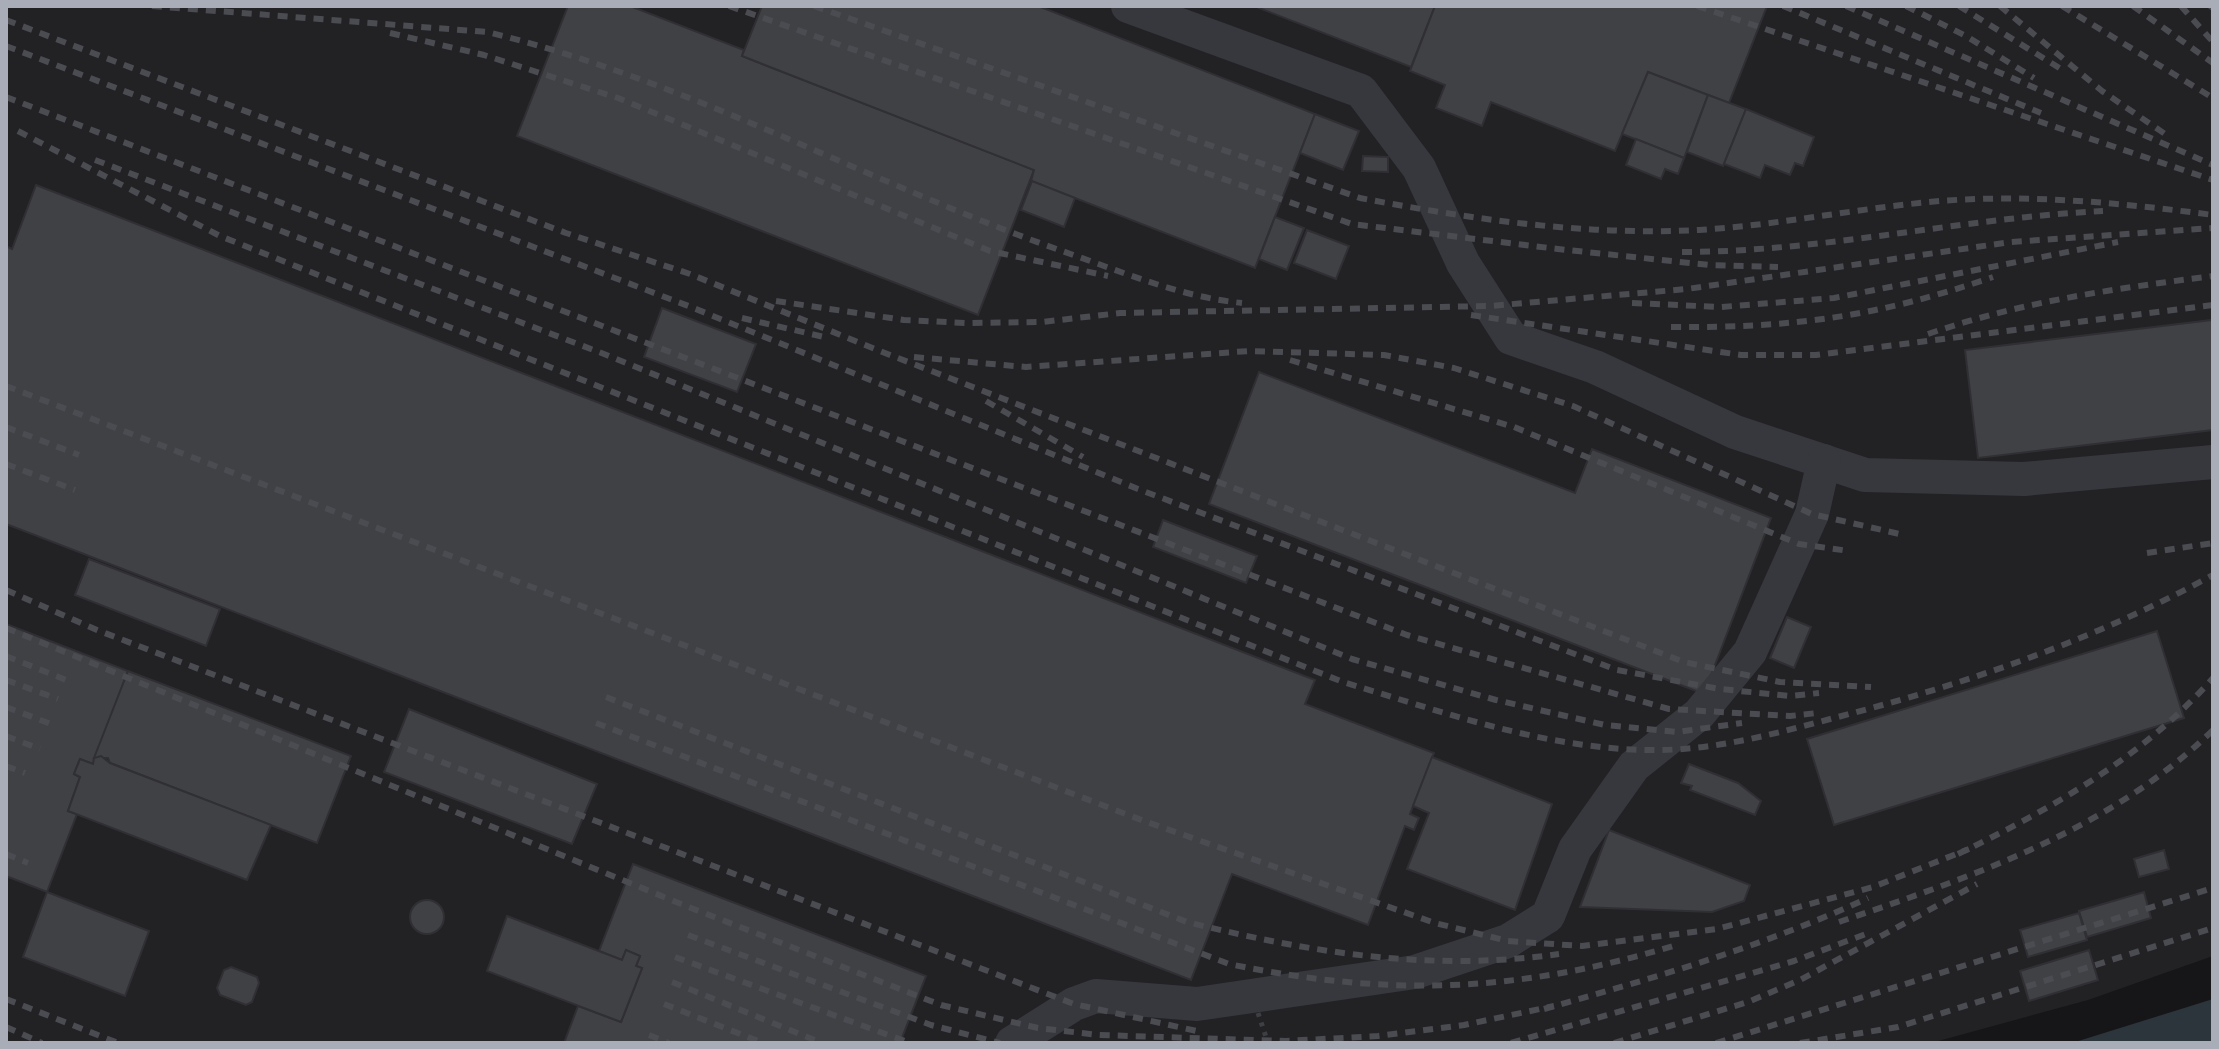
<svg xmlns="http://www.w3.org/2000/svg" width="2219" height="1049" viewBox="0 0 2219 1049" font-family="'Noto Sans',sans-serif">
<rect width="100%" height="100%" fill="#161618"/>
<path fill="#222225" d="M 6,6 L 2213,6 L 2213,956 L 2088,1000 L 1931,1043 L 6,1043 Z"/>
<path fill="#2c353c" d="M 2213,999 L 2213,1043 L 2072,1043 Z"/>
<g fill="#404145" stroke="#303034" stroke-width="2">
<path d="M 568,6 L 630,6 L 744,50 L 742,56 L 1034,170 L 978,315 L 517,136 Z"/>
<path d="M 762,6 L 1038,6 L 1315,114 L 1255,268 L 1031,181 L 1034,170 L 742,56 Z"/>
<path d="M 1254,6 L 1435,6 L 1411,67 Z"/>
<path d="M 1435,6 L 1767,6 L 1729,103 L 1648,72 L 1615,151 L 1491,102 L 1482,126 L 1436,108 L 1445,85 L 1410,71 Z"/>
<path d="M 1648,72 L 1708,95 L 1684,158 L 1622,134 Z"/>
<path d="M 1708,95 L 1746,109 L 1723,166 L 1687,152 Z"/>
<path d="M 1746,109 L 1814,137 L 1803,166 L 1795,163 L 1790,175 L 1765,165 L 1760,178 L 1724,164 Z"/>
<path d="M 1315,114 L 1359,131 L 1343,170 L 1300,153 Z"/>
<path d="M 1636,139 L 1684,158 L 1678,174 L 1665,169 L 1661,179 L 1626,165 Z"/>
<path d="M 1363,156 L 1388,157 L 1388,172 L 1362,171 Z"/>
<path d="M 1032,181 L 1075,198 L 1064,227 L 1021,210 Z"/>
<path d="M 36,185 L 1315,680 L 1305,704 L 1434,753 L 1410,814 L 1419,818 L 1414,830 L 1405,826 L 1368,925 L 1232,874 L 1191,980 L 6,524 L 6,246 L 12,249 Z"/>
<path d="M 1275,217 L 1304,228 L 1287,270 L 1259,259 Z"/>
<path d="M 1307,230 L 1349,246 L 1336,279 L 1294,263 Z"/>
<path d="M 662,308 L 756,344 L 737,392 L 644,357 Z"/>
<path d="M 2212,320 L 2213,430 L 1978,458 L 1965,350 Z"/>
<path d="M 1259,372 L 1575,493 L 1592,449 L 1771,518 L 1704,694 L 1209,504 Z"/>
<path d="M 1163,520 L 1257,556 L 1246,583 L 1153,547 Z"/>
<path d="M 89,559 L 220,609 L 206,646 L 75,595 Z"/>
<path d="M 1787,617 L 1811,627 L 1794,668 L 1770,658 Z"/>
<path d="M 6,624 L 128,671 L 93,764 L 80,759 L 74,774 L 80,777 L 68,811 L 77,814 L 47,892 L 6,876 Z"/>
<path d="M 2157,631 L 2184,718 L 1834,825 L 1807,739 Z"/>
<path d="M 128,671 L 351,756 L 317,843 L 110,763 L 108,758 L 94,758 Z"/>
<path d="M 409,709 L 597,784 L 572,844 L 384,772 Z"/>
<path d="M 101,756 L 110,763 L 271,825 L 247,880 L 68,811 L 80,777 L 74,774 L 80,759 L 93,764 L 94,758 Z"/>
<path d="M 1432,757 L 1552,804 L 1515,910 L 1407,869 L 1429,813 L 1413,806 Z"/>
<path d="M 1689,764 L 1738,783 L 1761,801 L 1755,815 L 1690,790 L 1692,786 L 1681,783 Z"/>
<path d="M 1609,830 L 1750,885 L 1744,901 L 1712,912 L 1580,907 Z"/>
<path d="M 2164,850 L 2169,869 L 2139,877 L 2134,859 Z"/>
<path d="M 633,864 L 926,976 L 900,1043 L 564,1043 L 578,1006 L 621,1022 L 642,968 L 636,966 L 640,956 L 626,950 L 622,960 L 599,951 Z"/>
<path d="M 47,892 L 149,931 L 125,996 L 23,957 Z"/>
<path d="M 2144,892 L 2151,918 L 2087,937 L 2079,911 Z"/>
<circle cx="427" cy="917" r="17"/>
<path d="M 2079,913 L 2087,940 L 2028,957 L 2020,930 Z"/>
<path d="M 507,916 L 622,960 L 626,950 L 640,956 L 636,966 L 642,968 L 621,1022 L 487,971 Z"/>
<path d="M 2089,950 L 2098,980 L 2029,1001 L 2020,971 Z"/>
<path d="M 231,967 L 257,977 L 259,983 L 252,1002 L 246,1005 L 220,995 L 217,988 L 224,970 Z"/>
</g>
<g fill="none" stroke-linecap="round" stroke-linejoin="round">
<g stroke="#37383d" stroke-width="34">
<path d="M 1128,6 L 1361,91 L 1419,168 L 1463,263 L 1511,338 L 1595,367 L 1735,432 L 1865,475 L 2024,479 L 2213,462"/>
<path d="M 1012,1043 L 1074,1004 L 1096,996 L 1197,1004 L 1415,972 L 1508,941 L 1548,916 L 1575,849 L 1634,766 L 1699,714 L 1750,652 L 1812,514 L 1824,461"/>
</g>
<g stroke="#4a4c52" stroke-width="6" stroke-dasharray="10 8" stroke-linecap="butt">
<path d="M 152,6 L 487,32 C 686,80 869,183 1062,251 C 1120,271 1180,297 1242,303"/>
<path d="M 729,6 L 1352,224 L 1558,249 L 1709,265 L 1778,267"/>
<path d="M 814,6 L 1360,198 C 1471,219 1585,236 1699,230 C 1779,225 1859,208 1940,201 C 2032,194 2122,203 2213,215"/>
<path d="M 1697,6 L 2213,180"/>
<path d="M 1783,6 L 2041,113"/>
<path d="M 1846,6 L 2213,165"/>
<path d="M 1906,6 L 1966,36 L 2034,78"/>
<path d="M 1959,6 L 2061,69"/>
<path d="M 2000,6 L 2102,91 L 2168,136"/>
<path d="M 2062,6 L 2213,98"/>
<path d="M 2133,6 L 2213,63"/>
<path d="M 2181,6 L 2213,42"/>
<path d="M 2210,6 L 2213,8"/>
<path d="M 6,20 L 566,233 L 690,274 L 890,355 L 1684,662 L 1780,682 L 1871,687"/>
<path d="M 390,33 L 484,55 L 618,98 L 990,251 L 1108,276"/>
<path d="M 6,46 L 691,307 L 1138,489 L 1617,670 L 1720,689 L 1790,696 L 1819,693"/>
<path d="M 6,97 L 1407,635 L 1669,709 L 1790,716 L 1817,713"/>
<path d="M 18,131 L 220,236 L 1343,682 C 1443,712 1545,749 1650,750 C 1713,751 1774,734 1834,718 C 1966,684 2094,640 2213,575"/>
<path d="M 95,160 L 604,354 L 1352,659 L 1496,700 L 1605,725 L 1677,732 L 1742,723"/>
<path d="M 1682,252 C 1824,252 1962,218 2103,211"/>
<path d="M 776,301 L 904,320 L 965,323 L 1042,322 L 1120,313 L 1490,306 L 1687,289 L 2011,242 L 2213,228"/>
<path d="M 1632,303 L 1721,307 L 1834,298 L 2118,242"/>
<path d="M 1471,315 L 1741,355 L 1816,355 L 2213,305"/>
<path d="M 742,318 L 824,337"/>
<path d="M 1671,327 C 1794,328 1876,317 1993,277"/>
<path d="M 1928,334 C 2024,301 2113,289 2213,276"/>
<path d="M 914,357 L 1026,367 L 1249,351 L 1384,355 L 1454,368 L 1573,406 L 1812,514 L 1904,535"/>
<path d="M 1290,360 L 1514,427 L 1799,544 L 1849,551"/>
<path d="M 6,386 L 1144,821 L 1435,923 L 1508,941 L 1582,946 L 1717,929 L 1873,887 L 1969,849"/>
<path d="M 986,401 L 1083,457"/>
<path d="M 6,427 L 79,455"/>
<path d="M 6,464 L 75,490"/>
<path d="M 2147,553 L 2213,543"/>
<path d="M 6,590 L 97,630 L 1074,1004 L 1201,1032"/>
<path d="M 6,628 L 686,906 L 941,1005 L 1038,1028 L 1099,1035 L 1286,1041 L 1378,1036 L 1464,1025 L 1554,1006"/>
<path d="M 6,656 L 71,682"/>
<path d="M 6,680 L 58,699"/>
<path d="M 606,697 L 1187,922 C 1312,953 1431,972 1559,954"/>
<path d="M 6,707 L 51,724"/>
<path d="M 596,723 L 1229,964 C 1389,997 1516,993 1673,946"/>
<path d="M 6,736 L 40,749"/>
<path d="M 6,766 L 25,773"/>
<path d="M 6,854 L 28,863"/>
<path d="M 1958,854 C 2053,808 2143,757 2213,678"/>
<path d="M 1839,922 C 1973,876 2109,831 2213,730"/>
<path d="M 688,935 L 931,1025 L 1000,1043"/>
<path d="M 675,957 L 910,1043"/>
<path d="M 672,982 L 822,1043"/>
<path d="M 6,999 L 118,1043"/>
<path d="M 664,1004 L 763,1043"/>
<path d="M 1544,1009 C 1654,978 1764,946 1868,898"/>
<path d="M 6,1027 L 42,1043"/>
<path d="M 649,1035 L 669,1043"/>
<path d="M 1511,1043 L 1794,961 L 1871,932"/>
<path d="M 1614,1043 L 1748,1002 L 1800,980 L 1977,884"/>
<path d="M 1716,1043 L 2213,888"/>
<path d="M 1800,1043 L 1898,1027 L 2213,928"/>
</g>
<path stroke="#3d3f44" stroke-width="5" stroke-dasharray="4 6" stroke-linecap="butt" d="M 1258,1013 L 1268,1043"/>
</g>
<rect width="2219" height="1049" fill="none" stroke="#a8adb8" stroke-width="16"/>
</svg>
